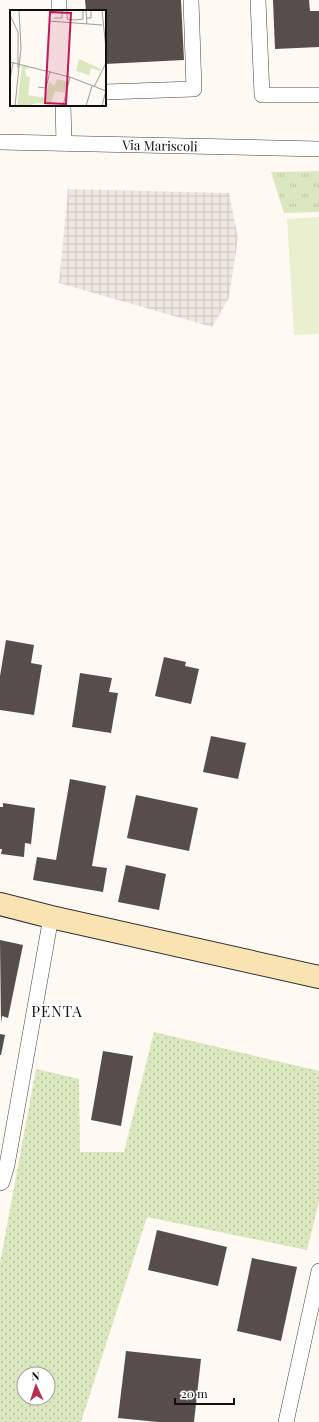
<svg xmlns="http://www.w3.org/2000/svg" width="319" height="1422" viewBox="0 0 319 1422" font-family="'Playfair Display',serif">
<defs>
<pattern id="grass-tufts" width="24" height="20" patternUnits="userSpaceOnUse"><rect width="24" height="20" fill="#dbe7be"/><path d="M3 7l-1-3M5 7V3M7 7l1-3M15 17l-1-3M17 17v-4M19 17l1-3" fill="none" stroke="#bbc5a2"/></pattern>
<pattern id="garden-dots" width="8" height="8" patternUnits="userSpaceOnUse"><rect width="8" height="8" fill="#dbe7be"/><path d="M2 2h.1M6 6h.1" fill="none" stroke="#bbc5a2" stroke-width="1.8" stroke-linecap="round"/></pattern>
<pattern id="plaza-grid" width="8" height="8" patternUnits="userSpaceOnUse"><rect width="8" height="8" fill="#efe8e1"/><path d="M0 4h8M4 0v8" fill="none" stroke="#ccc6c0"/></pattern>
</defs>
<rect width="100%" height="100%" fill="#fefaf3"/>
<path fill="url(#grass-tufts)" d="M 319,171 L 319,212 L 284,213 L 271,172 Z"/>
<path fill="url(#garden-dots)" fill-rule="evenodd" d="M 154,1032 L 319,1071 L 319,1201 L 307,1250 L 147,1217 L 81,1422 L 0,1422 L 0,1263 L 36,1069 L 79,1079 L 80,1152 L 124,1152 ZM 24,1374 L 48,1374 L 48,1398 L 24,1398 Z"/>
<path fill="#eaefcf" d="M 319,217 L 319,334 L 294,335 L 287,219 Z"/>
<path fill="url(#plaza-grid)" d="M 68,189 L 229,193 L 238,238 L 229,298 L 212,327 L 59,283 Z"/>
<g fill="#574e4c">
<path d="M 85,0 L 181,0 L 184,60 L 105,64 L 105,11 L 86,11 Z"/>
<path d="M 273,0 L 309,0 L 310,11 L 319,11 L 319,47 L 275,49 Z"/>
<path d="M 6,640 L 34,645 L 31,663 L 42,665 L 34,715 L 0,710 L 0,676 Z"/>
<path d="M 164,657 L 186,662 L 185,666 L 199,669 L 191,704 L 155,696 Z"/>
<path d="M 80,673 L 112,678 L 109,692 L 118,693 L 111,733 L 72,727 Z"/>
<path d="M 211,736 L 246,743 L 238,779 L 203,772 Z"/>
<path d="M 70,779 L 106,786 L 92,866 L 107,868 L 103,892 L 33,880 L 37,857 L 56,860 Z"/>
<path d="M 136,795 L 198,808 L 189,851 L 127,838 Z"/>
<path d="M 3,803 L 35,808 L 31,844 L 25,843 L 24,857 L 1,854 L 2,849 L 0,849 L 0,807 L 3,807 Z"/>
<path d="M 126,865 L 166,874 L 159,910 L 118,902 Z"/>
<path d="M 0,940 L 23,945 L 8,1018 L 2,1016 L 1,1023 Z"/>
<path d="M 0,1034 L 5,1035 L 1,1055 L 0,1055 Z"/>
<path d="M 103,1051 L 133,1056 L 121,1126 L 91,1120 Z"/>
<path d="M 157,1230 L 227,1247 L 218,1286 L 148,1270 Z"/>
<path d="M 252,1258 L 297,1267 L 281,1341 L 237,1331 Z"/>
<path d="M 126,1351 L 201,1359 L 194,1422 L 158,1422 L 118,1418 Z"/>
</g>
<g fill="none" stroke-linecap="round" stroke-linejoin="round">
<defs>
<g id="street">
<path d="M 59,0 L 59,11"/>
<path d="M 258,0 L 262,95 L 319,95"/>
<path d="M 105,92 L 194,89 L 191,0"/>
<path d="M 63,105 L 64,143"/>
<path id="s1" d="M 0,142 L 319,149"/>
<path d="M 0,1183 L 2,1182 L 7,1165 L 51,917"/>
<path d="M 286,1422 L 319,1271"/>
</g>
<path id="secondary" d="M 0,904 L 51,917 L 319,977"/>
</defs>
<use href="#street" stroke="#424242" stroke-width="16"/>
<use href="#secondary" stroke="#313131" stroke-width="24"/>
<use href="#street" stroke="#fff" stroke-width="15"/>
<use href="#secondary" stroke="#f9e3b2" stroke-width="22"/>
</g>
<g text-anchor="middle" stroke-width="4" stroke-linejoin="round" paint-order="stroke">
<g font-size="13" fill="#0f0f0f" stroke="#fff">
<text dy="5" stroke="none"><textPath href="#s1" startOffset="160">Via Mariscoli</textPath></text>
</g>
<g font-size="15" letter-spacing="1" fill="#0f0f0f" stroke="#fff">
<text x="57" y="1017">PENTA</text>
</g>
</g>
<g transform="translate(10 10)">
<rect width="96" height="96" fill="#fefaf3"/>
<path d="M 12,55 L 21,58 L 15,59 L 16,66 L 20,67 L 17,96 L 7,96 Z" fill="#dbe7be"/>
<path d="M 69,49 L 91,59 L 90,61 L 81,58 L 79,65 L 66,61 Z" fill="#dbe7be"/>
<path d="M 47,69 L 59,72 L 56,83 L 45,81 L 40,95 L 27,93 L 17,96 L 18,85 L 35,88 L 39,71 L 44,76 Z" fill="#dbe7be"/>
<path fill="none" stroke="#9e9c98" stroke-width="1" d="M 57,0 L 57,9 L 65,10 L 73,9 L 73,0M 76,0 L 77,14M 92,0 L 96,39M 0,5 L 8,22 L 8,58M 44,8 L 52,8 L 52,0M 76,8 L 81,8 L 81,0M 39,11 L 92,15M 0,52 L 60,67 L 96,81M 0,70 L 3,52M 28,77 L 36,78 L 40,61M 84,77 L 96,53M 5,96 L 11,38 L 9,0M 53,96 L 60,67M 76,96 L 82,76M 92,96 L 96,80"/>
<path fill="#c2185b" fill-opacity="0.15" stroke="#c2185b" stroke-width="2" d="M 40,2 L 61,3 L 56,94 L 35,93 Z"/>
<rect width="96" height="96" fill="none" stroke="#0f0f0f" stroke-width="2"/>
</g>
<g transform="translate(36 1386) rotate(357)"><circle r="19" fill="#ffffff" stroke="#9f9f9f"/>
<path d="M0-3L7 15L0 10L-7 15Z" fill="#b73051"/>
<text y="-6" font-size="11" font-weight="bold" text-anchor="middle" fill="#0f0f0f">N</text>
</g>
<path d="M175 1398v6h59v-6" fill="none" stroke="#0f0f0f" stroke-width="2"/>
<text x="181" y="1398" font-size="12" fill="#0f0f0f" stroke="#ffffff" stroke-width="3" paint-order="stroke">20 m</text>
</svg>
